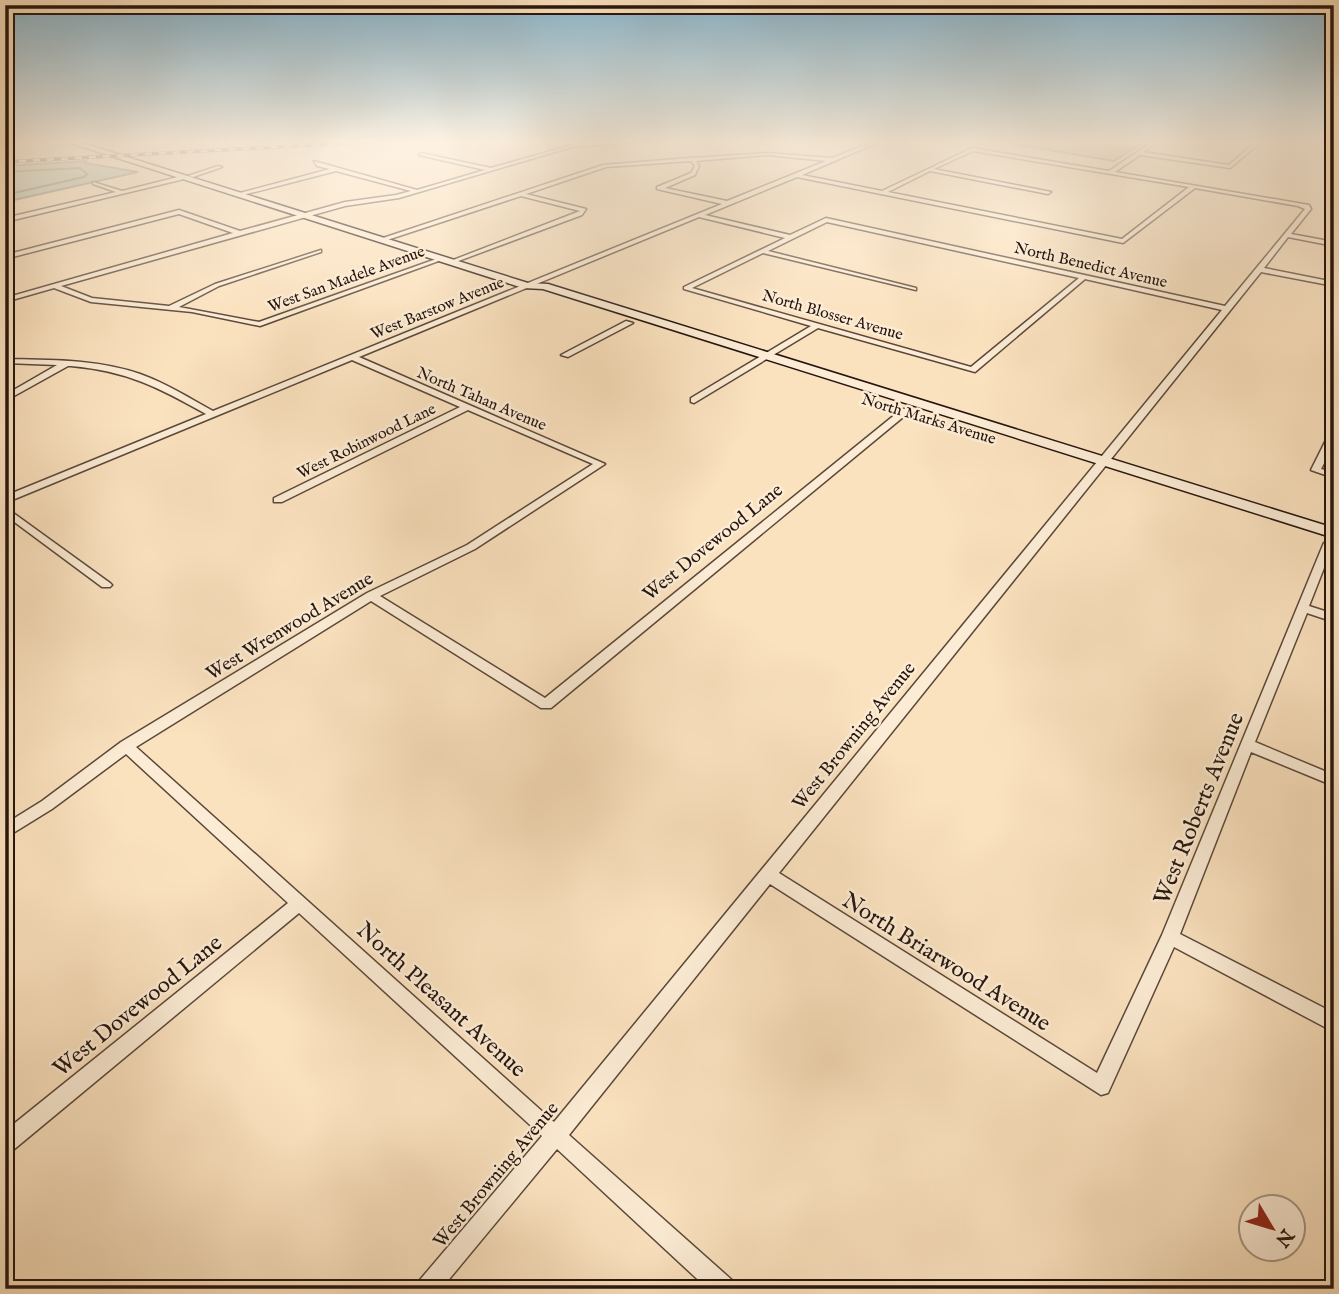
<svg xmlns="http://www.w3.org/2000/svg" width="1339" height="1294" viewBox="0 0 1339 1294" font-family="'IM FELL English',serif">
<rect width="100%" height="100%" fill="#fbe2bf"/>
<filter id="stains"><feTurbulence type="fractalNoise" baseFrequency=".00286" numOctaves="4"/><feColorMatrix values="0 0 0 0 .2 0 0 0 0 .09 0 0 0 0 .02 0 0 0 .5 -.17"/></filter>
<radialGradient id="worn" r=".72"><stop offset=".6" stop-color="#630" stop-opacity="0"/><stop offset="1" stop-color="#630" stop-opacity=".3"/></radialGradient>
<path fill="#c6c18d" stroke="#766b4e" stroke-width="2" d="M 995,141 L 1145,141 L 1114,161 Z"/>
<path fill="#a0bfac" stroke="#6f7b6d" stroke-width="2" d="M 86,161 L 85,163 L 138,172 L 5,202 L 5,166 Z"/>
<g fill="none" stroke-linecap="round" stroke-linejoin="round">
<path stroke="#636a5d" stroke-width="2" d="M 5,172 L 80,168 L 87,174 L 84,177 L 5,195"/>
<defs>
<g id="street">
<path d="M 629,141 L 653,141 L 572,147 L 399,198 L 345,206 L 61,286 L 92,298 L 169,306 L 215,284 L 321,250 L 321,252 L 219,286 L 179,307 L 259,322 L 439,258 L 444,259 L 260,326 L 192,312 L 91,302 L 54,288 L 5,302 L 5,298 L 233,233 L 179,214 L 5,259 L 5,255 L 179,210 L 240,231 L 345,202 L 396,195 L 411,191 L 336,171 L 239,196 L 236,194 L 330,169 L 317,166 L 314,161 L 417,190 L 485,170 L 419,155 L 421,153 L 491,168 L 572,145 Z"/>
<path d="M 875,141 L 881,141 L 802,175 L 882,191 L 972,148 L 1109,171 L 1154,141 L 1159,141 L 1143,152 L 1229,165 L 1257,141 L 1262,141 L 1230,168 L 1140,155 L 1115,172 L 1309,205 L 1311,209 L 1291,234 L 1334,242 L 1334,246 L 1288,237 L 1264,268 L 1334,282 L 1334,286 L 1261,272 L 779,873 L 1097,1073 L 1162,935 L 1323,545 L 1324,543 L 1332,543 L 1333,545 L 1309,606 L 1334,614 L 1334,622 L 1307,613 L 1255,742 L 1334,775 L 1334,786 L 1251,752 L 1180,934 L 1334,1013 L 1334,1032 L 1174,947 L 1108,1093 L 1101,1095 L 770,884 L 569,1135 L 733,1281 L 736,1289 L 708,1289 L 557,1149 L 441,1289 L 416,1289 L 419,1281 L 542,1136 L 299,913 L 12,1151 L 5,1154 L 5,1131 L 288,903 L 126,754 L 52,809 L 5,838 L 5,824 L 42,801 L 121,742 L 367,593 L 467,545 L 593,464 L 468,410 L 282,502 L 274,502 L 274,498 L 460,407 L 352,360 L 5,503 L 5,496 L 206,414 C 158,387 127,371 71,366 L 68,366 L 5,401 L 5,395 L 57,365 L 5,363 L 5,359 C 51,360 97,359 140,374 C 166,383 189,398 213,411 L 722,204 L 657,189 L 657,187 L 691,173 L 695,166 L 691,161 L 606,167 L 526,194 L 586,209 L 582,215 L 453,263 L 448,262 L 580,211 L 521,196 L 384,241 L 380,241 L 380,239 L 603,165 L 689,158 L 691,157 L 693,158 L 768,153 L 832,158 ZM 973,151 L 1189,187 L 1122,239 L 888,192 L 930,171 L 1048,194 L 1051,192 L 934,169 ZM 768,155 L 826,161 L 727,201 L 665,188 L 695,175 L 699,166 L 696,161 ZM 797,177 L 1123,243 L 1195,188 L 1298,206 L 1305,209 L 1225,306 L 826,218 L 790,235 L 705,215 ZM 699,217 L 785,238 L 684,287 L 684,289 L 811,326 L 691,398 L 691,402 L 694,403 L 818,328 L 975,372 L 1085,279 L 1222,310 L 554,1122 L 136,747 L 371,601 L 541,708 L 551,708 L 908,413 L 908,409 L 902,409 L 545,698 L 380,596 L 475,549 L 605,464 L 359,357 ZM 827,222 L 1079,278 L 971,367 L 692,288 L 763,253 L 916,290 L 916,288 L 768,251 Z"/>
<path d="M 218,166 L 222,167 L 193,177 L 188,176 Z"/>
<path d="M 1332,175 L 1334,175 L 1334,180 L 1331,183 L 1327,183 Z"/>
<path d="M 182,176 L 184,179 L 5,222 L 5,218 L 116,192 L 93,184 L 93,182 L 122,191 Z"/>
<path d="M 626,321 L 633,323 L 568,357 L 561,355 Z"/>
<path d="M 1334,431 L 1334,444 L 1321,469 L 1334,472 L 1334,478 L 1311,470 L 1329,434 Z"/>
<path d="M 5,507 L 110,583 L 112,585 L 110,587 L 102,587 L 5,515 Z"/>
</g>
<path id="secondary" d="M 64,141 L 76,141 L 528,283 L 548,284 L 1334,528 L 1334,538 L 543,289 L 523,288 Z"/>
</defs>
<use href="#street" stroke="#5b483a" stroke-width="3"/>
<use href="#secondary" stroke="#26150e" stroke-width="3"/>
<use href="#street" fill="#fcecd5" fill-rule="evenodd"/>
<use href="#secondary" fill="#fcecd5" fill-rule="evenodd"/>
<defs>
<path id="rail" d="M 5,162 L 383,141"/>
</defs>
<use href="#rail" stroke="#26150e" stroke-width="3.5"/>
<use href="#rail" stroke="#fcecd5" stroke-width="2.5" stroke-dasharray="7" stroke-linecap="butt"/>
</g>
<linearGradient id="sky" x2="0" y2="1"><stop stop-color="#8bb8d0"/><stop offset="0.44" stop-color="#fdf2e2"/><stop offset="1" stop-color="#fdf2e2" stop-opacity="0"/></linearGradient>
<rect width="1339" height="322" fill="url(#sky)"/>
<g text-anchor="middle" stroke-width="5" stroke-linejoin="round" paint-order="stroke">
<g font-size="16" fill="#26150e" stroke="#fcecd5">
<text transform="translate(1091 264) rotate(13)" y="6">North Benedict Avenue</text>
<text transform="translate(346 278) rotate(-20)" y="6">West San Madele Avenue</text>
<text transform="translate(437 307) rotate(-22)" y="6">West Barstow Avenue</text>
<text transform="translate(833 314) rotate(16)" y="6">North Blosser Avenue</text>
<text transform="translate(482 398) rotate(23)" y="6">North Tahan Avenue</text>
<text transform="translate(929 418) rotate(17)" y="6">North Marks Avenue</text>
<text transform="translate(366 440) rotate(-26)" y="6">West Robinwood Lane</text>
</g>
<g font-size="19" fill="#26150e" stroke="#fcecd5">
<text transform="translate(712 541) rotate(-39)" y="7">West Dovewood Lane</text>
<text transform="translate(289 625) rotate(-31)" y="7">West Wrenwood Avenue</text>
<text transform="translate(853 735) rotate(-51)" y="7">West Browning Avenue</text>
<text transform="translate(495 1174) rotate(-50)" y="7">West Browning Avenue</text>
</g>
<g font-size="23" fill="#26150e" stroke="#fcecd5">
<text transform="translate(1198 808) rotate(-68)" y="8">West Roberts Avenue</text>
<text transform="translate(947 961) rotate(32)" y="8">North Briarwood Avenue</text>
<text transform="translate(442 999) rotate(42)" y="8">North Pleasant Avenue</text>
<text transform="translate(137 1005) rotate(-39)" y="8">West Dovewood Lane</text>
</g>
</g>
<rect width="1339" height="1294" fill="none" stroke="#fbe2bf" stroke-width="28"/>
<rect x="7" y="7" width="1325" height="1280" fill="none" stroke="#26150e" stroke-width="3.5"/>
<rect x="14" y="14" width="1311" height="1266" fill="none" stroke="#26150e" stroke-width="2"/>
<g transform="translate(1272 1228) rotate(128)"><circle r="33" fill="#fcecd5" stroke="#a69685" stroke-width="2"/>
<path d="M0-5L12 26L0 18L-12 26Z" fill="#8f2418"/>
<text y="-10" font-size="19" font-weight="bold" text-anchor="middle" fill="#26150e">N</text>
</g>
<rect width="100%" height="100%" filter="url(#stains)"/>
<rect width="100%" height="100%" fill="url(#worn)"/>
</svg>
